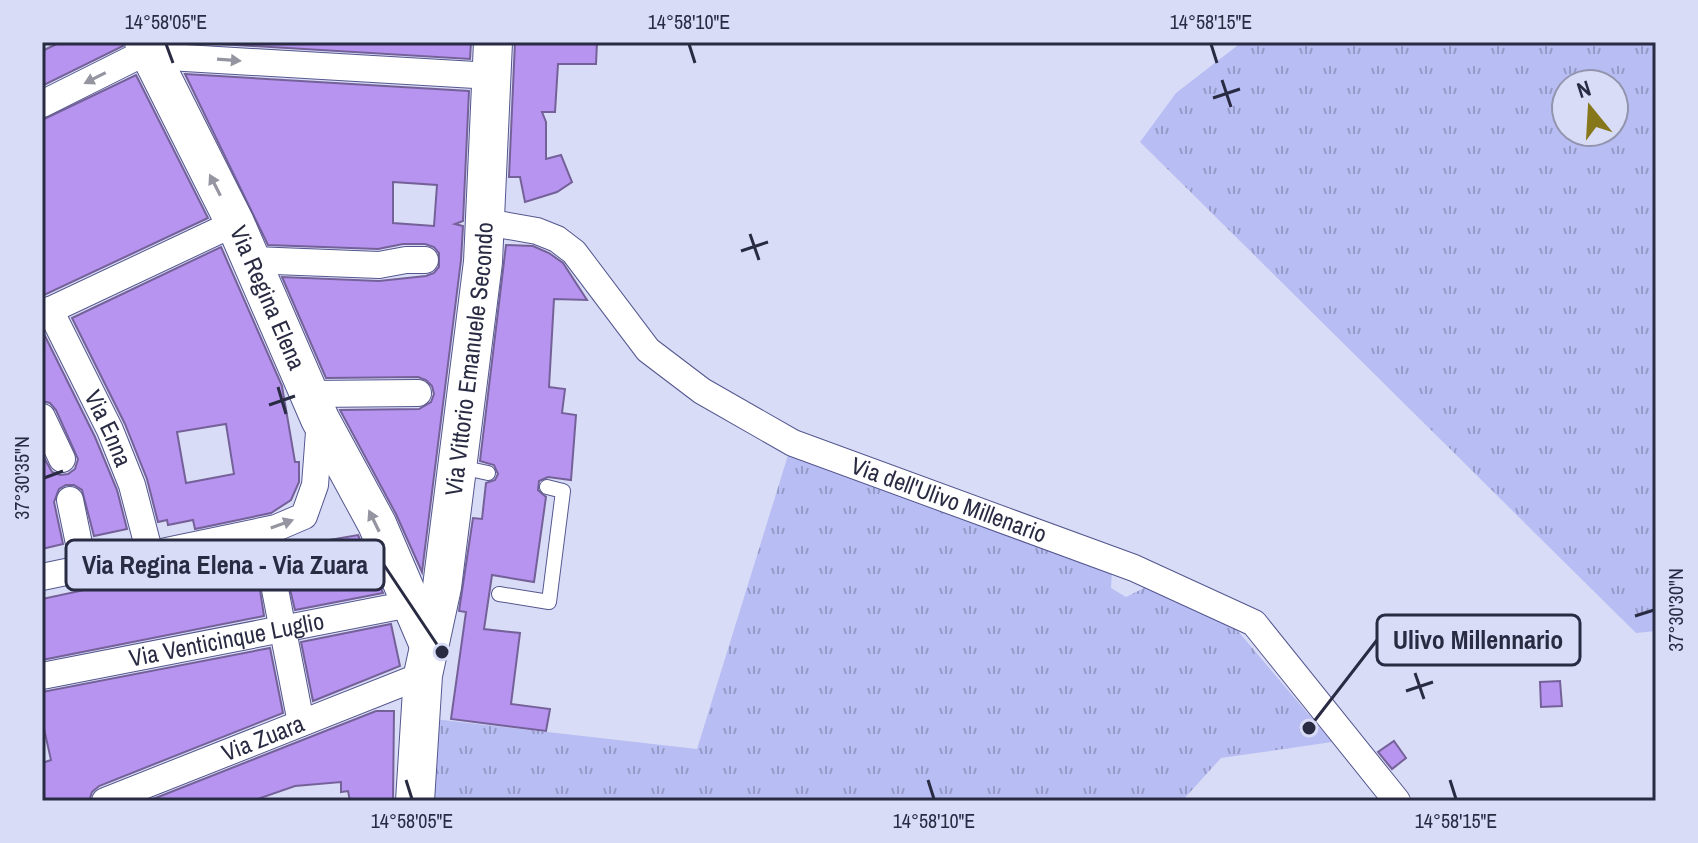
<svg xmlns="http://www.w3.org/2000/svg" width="1698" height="843" viewBox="0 0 1698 843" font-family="'Archivo Narrow',sans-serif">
<defs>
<pattern id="grass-tufts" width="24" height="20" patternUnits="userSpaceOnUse" patternTransform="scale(2)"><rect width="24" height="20" fill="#b8bdf4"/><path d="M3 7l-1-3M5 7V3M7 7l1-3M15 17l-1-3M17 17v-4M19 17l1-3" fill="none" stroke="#969ac7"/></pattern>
</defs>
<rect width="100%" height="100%" fill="#d9dcf6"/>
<g fill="url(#grass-tufts)" fill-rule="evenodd">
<path d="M 1242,42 L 1656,42 L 1656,631 L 1636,633 L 1140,142 L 1176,93 ZM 1566,84 L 1614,84 L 1614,132 L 1566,132 Z"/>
<path d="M 789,452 L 1112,571 L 1111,588 L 1126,597 L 1148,586 L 1237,630 L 1332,742 L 1221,758 L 1182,801 L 431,801 L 434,719 L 697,749 Z"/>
</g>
<g fill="#b694ef" stroke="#756199" stroke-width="2" fill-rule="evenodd">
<path d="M 61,42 L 122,42 L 123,46 L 42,86 L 42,51 Z"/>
<path d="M 186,42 L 418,44 L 471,42 L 470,59 Z"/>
<path d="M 515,42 L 597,42 L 596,64 L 558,64 L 555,112 L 542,112 L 546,122 L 546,159 L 561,155 L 572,182 L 557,192 L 525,202 L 520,177 L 509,177 Z"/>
<path d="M 185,74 L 469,91 L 463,221 L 455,224 L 463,226 L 461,260 L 422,572 L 396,514 L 340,410 L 419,409 L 431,402 L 434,394 L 432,386 L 426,380 L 418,377 L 326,378 L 282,277 L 379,281 L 426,276 L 434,273 L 439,267 L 439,253 L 434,247 L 425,244 L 403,244 L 378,249 L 268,245 ZM 393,182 L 437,185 L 434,226 L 393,223 Z"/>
<path d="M 136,75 L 208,218 L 42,296 L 42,120 Z"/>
<path d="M 506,245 L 533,246 L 549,253 L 563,263 L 587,300 L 554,299 L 549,387 L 565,389 L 562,413 L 576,415 L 571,480 L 548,477 L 539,481 L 538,490 L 546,497 L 534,582 L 492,575 L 484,629 L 520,633 L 511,704 L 550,709 L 546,731 L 451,719 L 466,612 L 459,611 L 473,518 L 482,519 L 486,483 L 495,480 L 498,474 L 494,465 L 480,461 Z"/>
<path d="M 221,247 L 282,386 L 295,462 L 299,462 L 299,482 L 291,500 L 271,513 L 195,529 L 193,520 L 168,525 L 167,520 L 158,522 L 147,479 L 125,424 L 72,318 ZM 226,424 L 234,474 L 186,483 L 177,432 Z"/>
<path d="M 42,330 L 95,437 L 117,490 L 127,529 L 94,536 L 82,490 L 74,485 L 66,485 L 59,489 L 54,502 L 63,544 L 42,549 L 42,454 L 52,472 L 60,475 L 68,474 L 75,469 L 78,459 L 56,410 L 50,403 L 42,401 Z"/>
<path d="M 358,535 L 383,593 L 295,610 L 284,564 L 278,559 L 270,558 L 261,563 L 257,570 L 264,616 L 42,660 L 42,599 L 201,565 L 200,562 Z"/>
<path d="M 391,624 L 400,666 L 313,701 L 301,642 Z"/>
<path d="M 270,648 L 283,713 L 99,786 L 92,792 L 89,801 L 42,801 L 42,763 L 51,760 L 42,720 L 42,692 Z"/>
<path d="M 1560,681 L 1562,706 L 1541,707 L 1540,682 Z"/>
<path d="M 376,711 L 394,711 L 393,801 L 350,801 L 348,791 L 341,792 L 341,782 L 295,786 L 252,801 L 148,801 Z"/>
<path d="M 1394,741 L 1406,758 L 1392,769 L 1378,752 Z"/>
</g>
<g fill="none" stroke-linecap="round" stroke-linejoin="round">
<defs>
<g id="lane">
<path d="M 460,467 L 488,473"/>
<path d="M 499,594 L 549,602 L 563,491 L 547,487"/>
</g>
<g id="street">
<path d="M 151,56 L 492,76"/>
<path d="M 42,104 L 148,51"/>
<path id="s1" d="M 486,222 L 537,231 L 557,239 L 574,252 L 648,350 L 702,391 L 793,443 L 1134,568 L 1254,623 L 1397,801"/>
<path d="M 251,260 L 379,265 L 406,260 L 425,260"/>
<path id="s2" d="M 50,310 L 110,430 L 132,485 L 150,554"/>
<path d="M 42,314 L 235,223"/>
<path d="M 310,394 L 418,393"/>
<path d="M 42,417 L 62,459"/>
<path d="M 70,500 L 84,568"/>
<path d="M 272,574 L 301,723"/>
<path d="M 42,577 L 276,528 L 304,516 L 315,485 L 320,419"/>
<path id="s3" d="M 42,676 L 410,604"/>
<path id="s4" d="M 105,801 L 423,675"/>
</g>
<g id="secondary">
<path id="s5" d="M 144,42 L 235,223 L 320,419 L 377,524 L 428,643"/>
<path id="s6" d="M 415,801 L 423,675 L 442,587 L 483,262 L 493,42"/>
</g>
</defs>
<use href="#lane" stroke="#54578e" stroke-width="16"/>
<use href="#street" stroke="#54578e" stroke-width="28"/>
<use href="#secondary" stroke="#54578e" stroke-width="40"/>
<use href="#lane" stroke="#fff" stroke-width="14"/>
<use href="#street" stroke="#fff" stroke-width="26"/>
<use href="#secondary" stroke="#fff" stroke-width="38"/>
</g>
<defs><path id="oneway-solid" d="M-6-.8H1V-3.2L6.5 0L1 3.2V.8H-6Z" transform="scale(2)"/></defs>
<g fill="#9495a1">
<use href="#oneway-solid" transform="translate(229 60) rotate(4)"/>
<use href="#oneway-solid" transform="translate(95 78) rotate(153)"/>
<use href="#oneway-solid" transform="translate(215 185) rotate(-117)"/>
<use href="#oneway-solid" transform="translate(374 521) rotate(-116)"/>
<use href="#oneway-solid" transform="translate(282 524) rotate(-20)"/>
</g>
<path fill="none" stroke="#292b43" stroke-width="3" d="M 166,44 L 173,63M 689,44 L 695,63M 1211,44 L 1217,63M 1222,80 L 1231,107M 1213,98 L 1240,89M 750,234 L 759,260M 741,251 L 768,242M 278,387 L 286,414M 269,405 L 295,396M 44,478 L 63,471M 1635,616 L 1654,610M 1415,673 L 1424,699M 1406,691 L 1433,682M 406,780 L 412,799M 928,780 L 934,799M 1450,780 L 1456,799"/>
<g text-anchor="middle" stroke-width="6" stroke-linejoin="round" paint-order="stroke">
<g font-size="24" fill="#292b43" stroke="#d9dcf6">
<text dy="8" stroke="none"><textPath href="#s5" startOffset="284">Via Regina Elena</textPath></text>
<text dy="8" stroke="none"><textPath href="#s6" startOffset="446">Via Vittorio Emanuele Secondo</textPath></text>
<text dy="8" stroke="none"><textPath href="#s2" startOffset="132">Via Enna</textPath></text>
<text dy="8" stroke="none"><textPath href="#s1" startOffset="556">Via dell'Ulivo Millenario</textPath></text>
<text dy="8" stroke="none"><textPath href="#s3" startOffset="188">Via Venticinque Luglio</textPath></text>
<text dy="8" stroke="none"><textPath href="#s4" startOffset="170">Via Zuara</textPath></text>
</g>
</g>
<path fill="none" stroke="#292b43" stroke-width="3" d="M442 652L384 565M1309 728L1377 640"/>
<g fill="#292b43" stroke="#d9dcf6" stroke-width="3">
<circle cx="442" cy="652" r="8"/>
<circle cx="1309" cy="728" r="8"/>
</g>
<g fill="#d9dcf6" stroke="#292b43" stroke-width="3">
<rect x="66" y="540" width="318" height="50" rx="8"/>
<rect x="1377" y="615" width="203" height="50" rx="8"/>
</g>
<g font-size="26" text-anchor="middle" font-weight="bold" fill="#292b43">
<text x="225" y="574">Via Regina Elena - Via Zuara</text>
<text x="1478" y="649">Ulivo Millennario</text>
</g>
<rect width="1698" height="843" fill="none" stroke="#d9dcf6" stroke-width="88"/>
<g transform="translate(1590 108) rotate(342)"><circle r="38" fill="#d9dcf6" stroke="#9395ae" stroke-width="2"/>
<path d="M0-6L14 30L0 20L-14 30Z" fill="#85771a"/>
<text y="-12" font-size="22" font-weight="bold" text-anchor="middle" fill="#292b43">N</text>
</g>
<rect x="44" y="44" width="1610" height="755" fill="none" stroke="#292b43" stroke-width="3"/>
<g font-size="20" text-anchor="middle" fill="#292b43">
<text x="166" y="29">14°58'05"E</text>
<text x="689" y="29">14°58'10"E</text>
<text x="1211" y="29">14°58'15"E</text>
<text transform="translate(22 478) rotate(-90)" y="7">37°30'35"N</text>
<text transform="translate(1676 610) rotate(-90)" y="7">37°30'30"N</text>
<text x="412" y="828">14°58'05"E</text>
<text x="934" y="828">14°58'10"E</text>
<text x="1456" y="828">14°58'15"E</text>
</g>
</svg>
